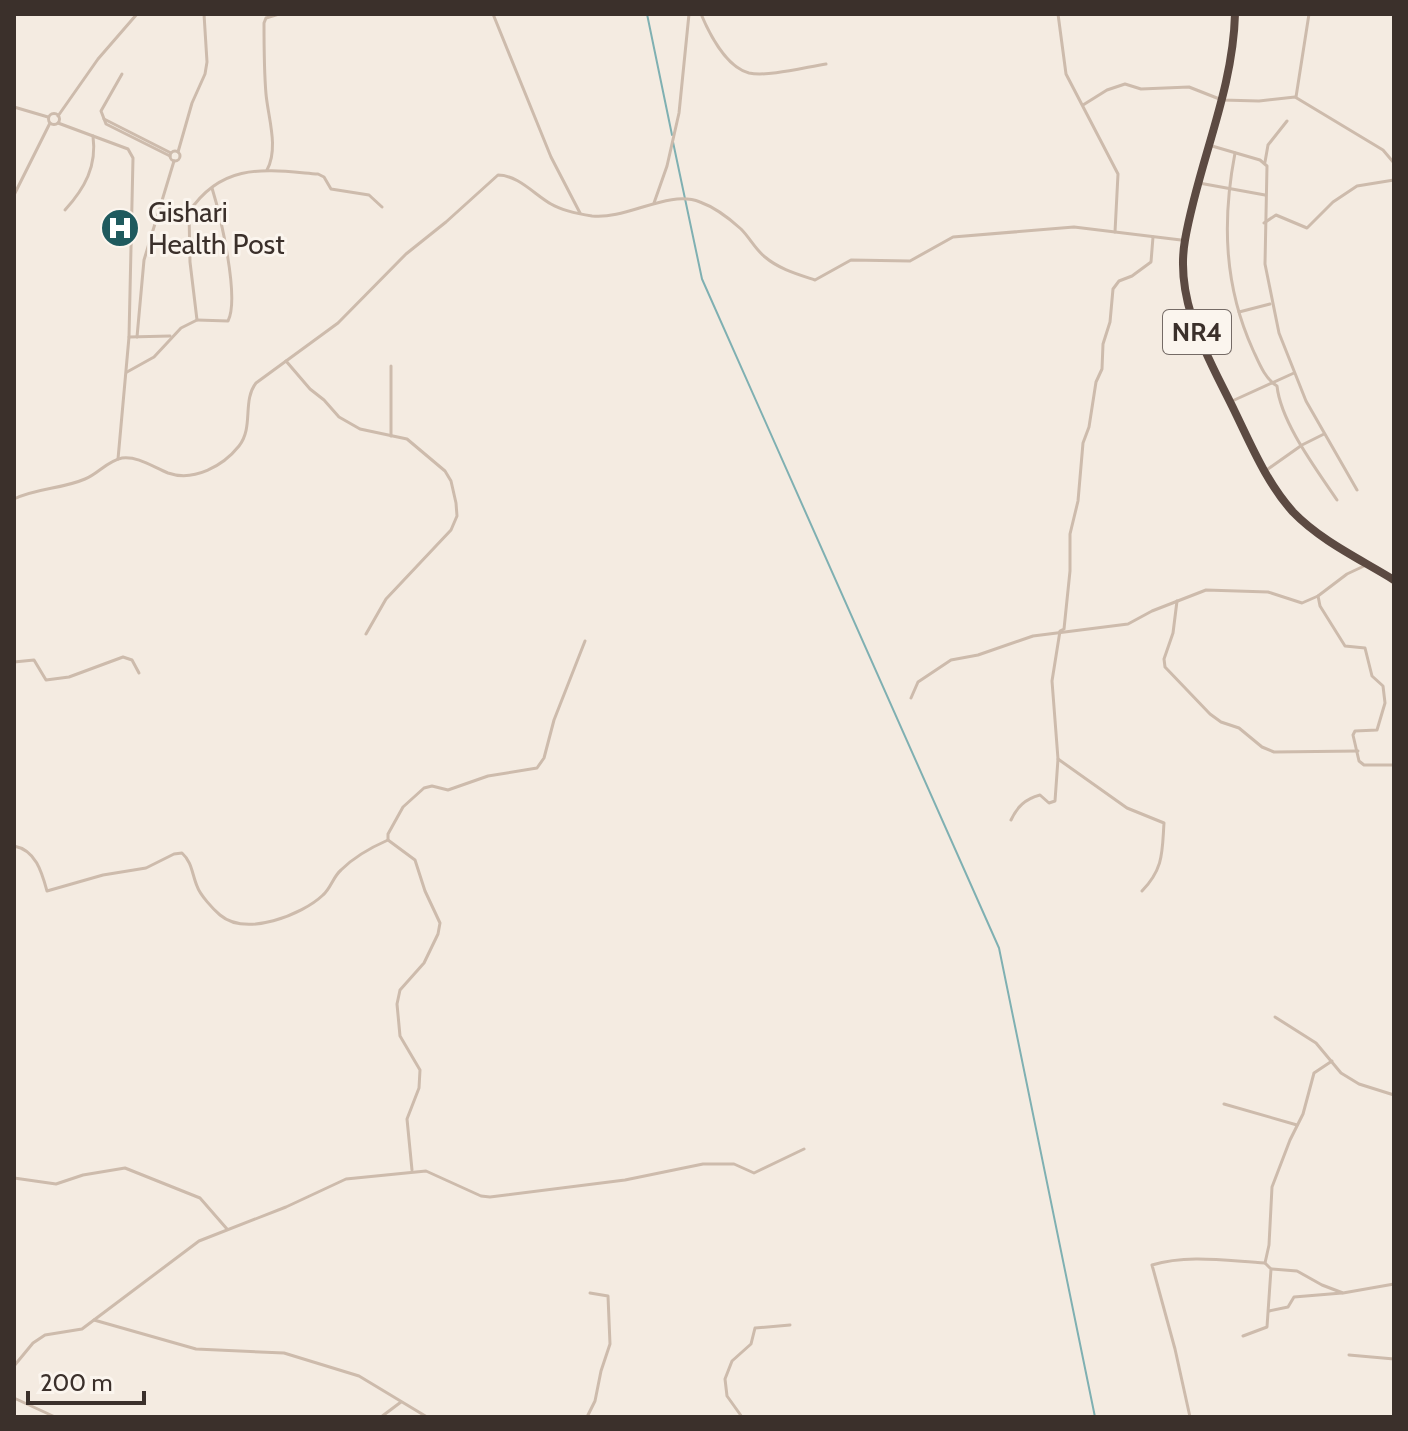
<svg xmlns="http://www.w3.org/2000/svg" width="1408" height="1431" viewBox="0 0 1408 1431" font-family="Cabin,sans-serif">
<rect width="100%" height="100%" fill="#f4ebe1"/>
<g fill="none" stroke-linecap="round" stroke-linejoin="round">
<g stroke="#7fb0b2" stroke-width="2">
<path d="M 647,14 L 672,135"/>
<path d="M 673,142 L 702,279 L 999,948 L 1095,1417"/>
</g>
<g stroke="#cdbbac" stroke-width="3">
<path d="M 493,14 L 551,157 L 580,213"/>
<path d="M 701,14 C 709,33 726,67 749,73 C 768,77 806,67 826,64"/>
<path d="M 1058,14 L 1066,74 L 1118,174 L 1115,232"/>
<path d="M 122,74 L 101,111 L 106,124 L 170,156"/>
<path d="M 1296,97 L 1309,14"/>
<path d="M 1083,105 L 1107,90 L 1125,84 L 1141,89 L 1189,87 L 1222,100 L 1259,101 L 1295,97 L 1383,150 L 1394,163"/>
<path d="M 14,107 L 48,117"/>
<circle cx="54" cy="119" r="5.5"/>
<path d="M 58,116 L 98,59 L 137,14"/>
<path d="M 104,119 L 171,153"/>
<path d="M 58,123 L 128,149 L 133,158 L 129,337 L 118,459"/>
<path d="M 1212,146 L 1260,160 L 1267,166 L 1265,264 L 1279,333 L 1306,401 L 1357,490"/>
<circle cx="175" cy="156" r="5"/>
<path d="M 178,152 L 192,103 L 205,74 L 207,62 L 204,14"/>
<path d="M 1235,153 C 1222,221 1224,286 1253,350 C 1259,363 1265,379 1277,386 C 1281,423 1317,470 1337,500"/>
<path d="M 1265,162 L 1268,145 L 1287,121"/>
<path d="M 267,170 C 279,148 268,117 266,94 C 264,71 264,46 264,23 L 266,18 L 279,14"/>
<path d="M 1199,183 L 1265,195"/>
<path d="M 14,195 L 50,123"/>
<path d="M 654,203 L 667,166 L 679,113 L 689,14"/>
<path d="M 65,210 C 85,188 97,166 93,136"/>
<path d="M 1264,223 L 1276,215 L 1307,228 L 1333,202 L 1357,186 L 1394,180"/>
<path d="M 1239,312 L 1270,304"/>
<path d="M 197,320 L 228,321 C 240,298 220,214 212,188"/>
<path d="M 129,337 L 170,336"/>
<path d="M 137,337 L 144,260 L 174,161"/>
<path d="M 286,361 L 310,389 L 324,400 L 339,417 L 360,429 L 407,439 L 445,471 L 451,481 L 456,503 L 457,516 L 451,530 L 386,599 L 366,634"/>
<path d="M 127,372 L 154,357 L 181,328 L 197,320 L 190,262 L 189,212 C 223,161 267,170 318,174 L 324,177 L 331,189 L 369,195 L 382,207"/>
<path d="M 1230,402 L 1294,373"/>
<path d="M 391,436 L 391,366"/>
<path d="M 1268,469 L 1302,445 L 1324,434"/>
<path d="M 14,499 C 37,488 62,489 85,479 C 98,474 107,461 122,458 C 138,456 153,467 168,473 C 194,482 223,466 239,446 C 254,427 242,401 256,383 L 338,323 L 406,254 L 446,222 L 498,175 C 518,175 535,195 551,204 C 563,211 579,214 592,216 C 627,220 668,189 700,202 C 714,207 730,219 741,229 C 750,238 755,249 765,257 C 779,269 797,274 815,280 L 851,260 L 910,261 L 953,237 L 1074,227 L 1181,240"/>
<path d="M 1318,596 L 1320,606 L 1345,646 L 1365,648 L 1372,676 L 1383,686 L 1385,703 L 1377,730 L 1355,731 L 1353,735 L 1359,761 L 1364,765 L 1394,765"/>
<path d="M 1177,601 L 1173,633 L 1164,659 L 1165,667 L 1210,714 L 1221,722 L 1239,728 L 1262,747 L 1274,752 L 1358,751"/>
<path d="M 14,662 L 34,660 L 46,680 L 69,677 L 123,657 L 132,660 L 139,673"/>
<path d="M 911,698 L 918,682 L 951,660 L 978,655 L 1033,636 L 1128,624 L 1152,611 L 1206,590 L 1268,592 L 1302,603 L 1318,596 L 1347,574 L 1364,566"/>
<path d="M 1058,759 L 1127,808 L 1164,823 C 1162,852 1164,868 1142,891"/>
<path d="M 1011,820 C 1017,807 1025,799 1040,795 L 1049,803 L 1055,801 L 1058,759 L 1052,681 L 1060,631 L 1064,629 L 1070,571 L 1070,534 L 1078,501 L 1083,443 L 1089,427 L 1096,382 L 1102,369 L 1103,344 L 1110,322 L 1113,289 L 1119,281 L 1132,276 L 1151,262 L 1153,237"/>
<path d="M 14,846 C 36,850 42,873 47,891 L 103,875 L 146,868 L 174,854 L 182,853 C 192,862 192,874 197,886 C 200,895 213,909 220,915 C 246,937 302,915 323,895 C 331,888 333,877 341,870 C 354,857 372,847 388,840"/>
<path d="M 1275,1017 L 1316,1043 L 1341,1073 L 1359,1084 L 1394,1095"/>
<path d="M 1224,1104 L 1297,1125"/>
<path d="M 412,1170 L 407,1119 L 419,1088 L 420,1070 L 400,1036 L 397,1004 L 400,990 L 424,963 L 438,934 L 440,923 L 425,891 L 415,860 L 388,840 L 388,834 L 403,807 L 424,788 L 432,786 L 448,790 L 488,776 L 537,768 L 544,758 L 554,720 L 585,641"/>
<path d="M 14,1178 L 56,1184 L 83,1175 L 125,1168 L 200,1198 L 227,1229"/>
<path d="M 1272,1269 L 1297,1271 L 1322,1285 L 1343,1293 L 1394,1284"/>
<path d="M 1269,1311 L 1288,1307 L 1294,1297 L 1342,1293"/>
<path d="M 94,1320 L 196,1349 L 284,1353 L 359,1376 L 427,1417"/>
<path d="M 1243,1336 L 1267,1327 L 1271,1269 L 1265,1263 L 1269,1245 L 1272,1187 L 1290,1140 L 1303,1114 L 1314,1073 L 1332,1061"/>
<path d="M 1349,1355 L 1394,1359"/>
<path d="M 14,1366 L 33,1343 L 45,1335 L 82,1329 L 199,1241 L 286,1207 L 346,1179 L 426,1171 L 481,1196 L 490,1197 L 625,1180 L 703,1164 L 734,1164 L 754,1173 L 804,1149"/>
<path d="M 14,1398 L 55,1417"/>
<path d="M 381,1417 L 401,1402"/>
<path d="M 587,1417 L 595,1401 L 601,1371 L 610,1344 L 608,1296 L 590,1293"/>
<path d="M 742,1417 L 727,1396 L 725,1379 L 732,1361 L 751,1344 L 755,1328 L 790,1325"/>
<path d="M 1190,1417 L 1175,1349 L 1152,1265 C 1188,1254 1228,1261 1265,1263"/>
</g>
<path stroke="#5c4a42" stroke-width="8" d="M 1235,14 C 1233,92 1198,164 1185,240 C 1174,303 1209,358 1235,412 C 1252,447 1267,483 1293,512 C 1321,541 1360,559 1394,580"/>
</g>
<defs>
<symbol id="hospital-disc" viewBox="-11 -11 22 22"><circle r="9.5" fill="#1f5a5e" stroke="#fbf5ee"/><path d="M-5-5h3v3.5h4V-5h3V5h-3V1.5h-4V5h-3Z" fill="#fff"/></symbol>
</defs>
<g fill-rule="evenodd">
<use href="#hospital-disc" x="98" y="206" width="44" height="44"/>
</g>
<g text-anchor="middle" stroke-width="6" stroke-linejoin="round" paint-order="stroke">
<rect fill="#fbf5ee" stroke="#756b66" stroke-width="2" x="1163" y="310" width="68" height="44" rx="6"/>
<g font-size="26" font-weight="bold" fill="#3b302b">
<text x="1197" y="341">NR4</text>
</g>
<g font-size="28" fill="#3b302b" stroke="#fbf5ee" text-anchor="start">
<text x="148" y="222">Gishari<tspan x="148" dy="32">Health Post</tspan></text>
</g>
</g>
<rect width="1408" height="1431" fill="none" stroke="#3b302b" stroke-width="32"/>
<path d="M28 1391v12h116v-12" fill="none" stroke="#3b302b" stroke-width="4"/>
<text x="40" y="1391" font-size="24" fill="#3b302b" stroke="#fbf5ee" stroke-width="6" paint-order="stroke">200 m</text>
</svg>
